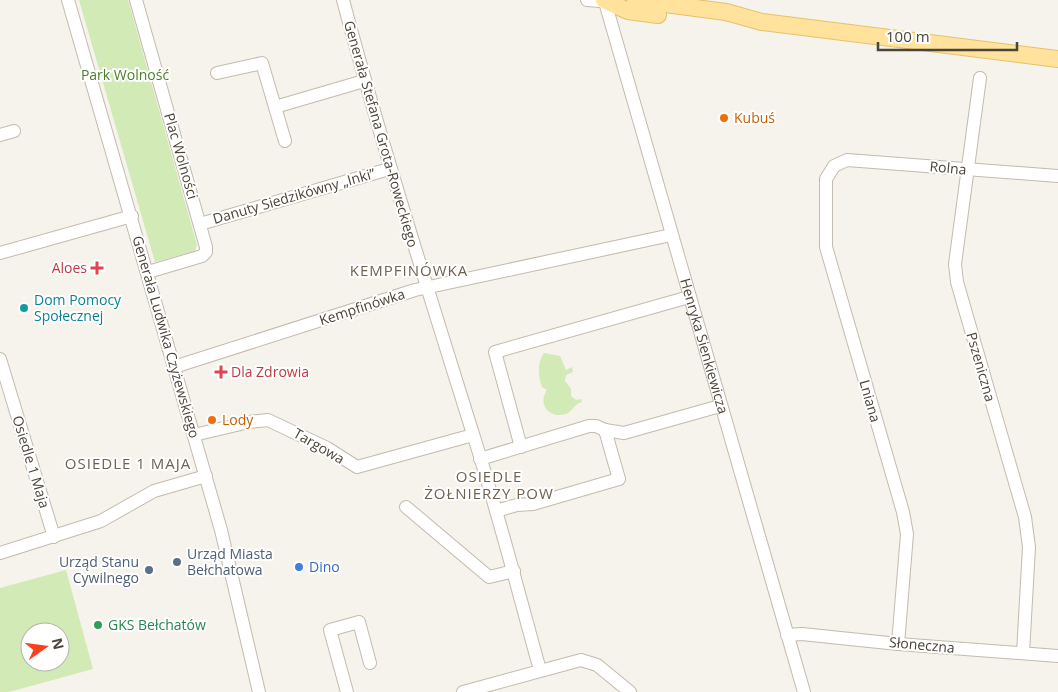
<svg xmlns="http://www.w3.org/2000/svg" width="1058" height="692" viewBox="0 0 1058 692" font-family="'Open Sans',sans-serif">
<rect width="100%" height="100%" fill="#f6f3ec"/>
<g fill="#d2eab5" fill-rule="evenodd">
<path d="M 79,0 L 128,0 L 197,245 L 195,251 L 155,262 Z"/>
<path d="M 544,353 L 560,356 L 566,370 L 572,367 L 573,372 L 566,375 L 565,381 L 571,389 L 571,396 L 576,400 L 581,399 L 582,402 C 575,403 573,411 566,414 C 550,419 537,405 547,390 L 542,387 C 538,376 537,363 544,353 Z"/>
<path d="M 66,570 L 93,669 L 9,692 L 0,692 L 0,588 ZM 30,632 L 60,632 L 60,662 L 30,662 Z"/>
</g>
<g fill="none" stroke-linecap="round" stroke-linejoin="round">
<defs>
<g id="minor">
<path d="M 68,0 L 221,530 L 259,692"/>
<path d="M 136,0 L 206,247 L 206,252 L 202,256 L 148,272"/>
<path d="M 343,0 C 382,146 428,290 473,434 C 498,512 518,591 540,670"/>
<path d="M 587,0 L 613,2"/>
<path id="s1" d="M 605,2 L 804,692"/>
<path d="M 217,73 L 262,63 L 285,141"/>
<path d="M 980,78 L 955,264 L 957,282 L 1025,517 L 1029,547 L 1023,653"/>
<path d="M 275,107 L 364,81"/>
<path d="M 0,135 L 14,131"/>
<path d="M 200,224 L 389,169"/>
<path d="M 0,253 L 132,216"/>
<path d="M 0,359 L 54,537"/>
<path d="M 174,367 L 415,290 L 671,235"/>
<path d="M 605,430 L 624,433 L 720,406"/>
<path d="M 194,435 L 249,422 L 268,420 L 327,448 L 357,467 L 473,435"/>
<path d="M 521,447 L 495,352 L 689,297"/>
<path d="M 480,459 L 589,426 L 596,426 L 605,430 L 619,479 L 533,504 L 517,505 L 496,511"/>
<path d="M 406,507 L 489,577 L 514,571"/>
<path d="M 0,553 L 101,521 L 154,491 L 206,476"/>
<path d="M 787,635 L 802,634 L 898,644 L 1058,656"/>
<path d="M 898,644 L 907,534 L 903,512 L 826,247 L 826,179 L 834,166 L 847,160 L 1058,176"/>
<path d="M 347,692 L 330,630 L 359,622 L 370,663"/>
<path d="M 463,692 L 581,660 L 597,665 L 630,692"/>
</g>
<g id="major">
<path d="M 604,0 L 628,11 L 658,15"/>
<path d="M 635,0 L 726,12 L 762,22 L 1058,59"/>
</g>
</defs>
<use href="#minor" stroke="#c2bbae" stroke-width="14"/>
<use href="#major" stroke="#e6c16a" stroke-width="18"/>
<use href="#minor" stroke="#fff" stroke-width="12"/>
<use href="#major" stroke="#ffe39c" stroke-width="16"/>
</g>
<g fill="#e8710a" stroke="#fff" stroke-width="2">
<circle cx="724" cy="118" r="5"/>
<circle cx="212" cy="420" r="5"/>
</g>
<g fill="#e0444e" stroke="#fff" stroke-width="2">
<path d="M94.5 260.5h5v5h5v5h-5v5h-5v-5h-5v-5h5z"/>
<path d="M218.5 364.5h5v5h5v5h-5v5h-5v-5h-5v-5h5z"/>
</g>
<circle fill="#0f9aa8" stroke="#fff" stroke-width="2" cx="24" cy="308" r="5"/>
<g fill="#5c6f8a" stroke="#fff" stroke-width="2">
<circle cx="177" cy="562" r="5"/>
<circle cx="149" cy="570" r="5"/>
</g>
<circle fill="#3f7fe0" stroke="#fff" stroke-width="2" cx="299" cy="567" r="5"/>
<circle fill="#2e9e5b" stroke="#fff" stroke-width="2" cx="98" cy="625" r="5"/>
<g text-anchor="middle" stroke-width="4" stroke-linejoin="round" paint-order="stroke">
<g font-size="14" fill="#4a7f2a" stroke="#fff">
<text x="125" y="80">Park Wolność</text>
</g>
<g font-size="14" fill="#c56008" stroke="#fff" text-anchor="start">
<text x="734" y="123">Kubuś</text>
<text x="222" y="425">Lody</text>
</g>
<g font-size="14" fill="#4b4439" stroke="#fff">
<text transform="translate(381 134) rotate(74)" y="5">Generała Stefana Grota-Roweckiego</text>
<text transform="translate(181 156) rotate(74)" y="5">Plac Wolności</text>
<text transform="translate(948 168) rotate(5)" y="5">Rolna</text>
<text transform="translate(294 196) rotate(-16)" y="5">Danuty Siedzikówny „Inki”</text>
<text transform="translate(362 307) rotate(-18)" y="5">Kempfinówka</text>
<text transform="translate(166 337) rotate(74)" y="5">Generała Ludwika Czyżewskiego</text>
<text dy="5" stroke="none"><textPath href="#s1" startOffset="358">Henryka Sienkiewicza</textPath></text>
<text transform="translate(981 367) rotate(74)" y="5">Pszeniczna</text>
<text transform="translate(870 401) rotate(74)" y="5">Lniana</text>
<text transform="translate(319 446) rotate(30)" y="5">Targowa</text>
<text transform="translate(31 462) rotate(73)" y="5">Osiedle 1 Maja</text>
<text transform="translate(922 645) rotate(5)" y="5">Słoneczna</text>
</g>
<g font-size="14" fill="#be3a42" stroke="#fff" text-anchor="end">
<text x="87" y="273">Aloes</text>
<text x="231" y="377" text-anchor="start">Dla Zdrowia</text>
</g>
<g font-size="14" fill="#0d838f" stroke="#fff" text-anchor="start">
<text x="34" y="305">Dom Pomocy<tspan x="34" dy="16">Społecznej</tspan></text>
</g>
<g font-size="14" fill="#4e5e75" stroke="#fff" text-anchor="start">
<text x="187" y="559">Urząd Miasta<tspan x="187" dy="16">Bełchatowa</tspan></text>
<text x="139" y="567" text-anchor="end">Urząd Stanu<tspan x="139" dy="16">Cywilnego</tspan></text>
</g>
<g font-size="14" fill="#366cbe" stroke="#fff" text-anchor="start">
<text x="309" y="572">Dino</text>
</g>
<g font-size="14" fill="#27864d" stroke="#fff" text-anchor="start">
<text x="108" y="630">GKS Bełchatów</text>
</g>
<g font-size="15" letter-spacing="1" fill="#6e6250" stroke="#fff">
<text x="409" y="276">KEMPFINÓWKA</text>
<text x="128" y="469">OSIEDLE 1 MAJA</text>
<text x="489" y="482">OSIEDLE<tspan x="489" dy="17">ŻOŁNIERZY POW</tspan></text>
</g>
</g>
<g transform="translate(45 647) rotate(76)"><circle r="24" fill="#ffffff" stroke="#b7b4b0"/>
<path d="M0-4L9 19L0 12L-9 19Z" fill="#fc3f1d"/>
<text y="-8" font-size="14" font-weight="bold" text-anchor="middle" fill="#4b4439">N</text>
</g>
<path d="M878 42v8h139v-8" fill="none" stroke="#4b4439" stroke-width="2.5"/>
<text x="886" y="42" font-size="15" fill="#4b4439" stroke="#ffffff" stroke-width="4" paint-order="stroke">100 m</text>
</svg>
